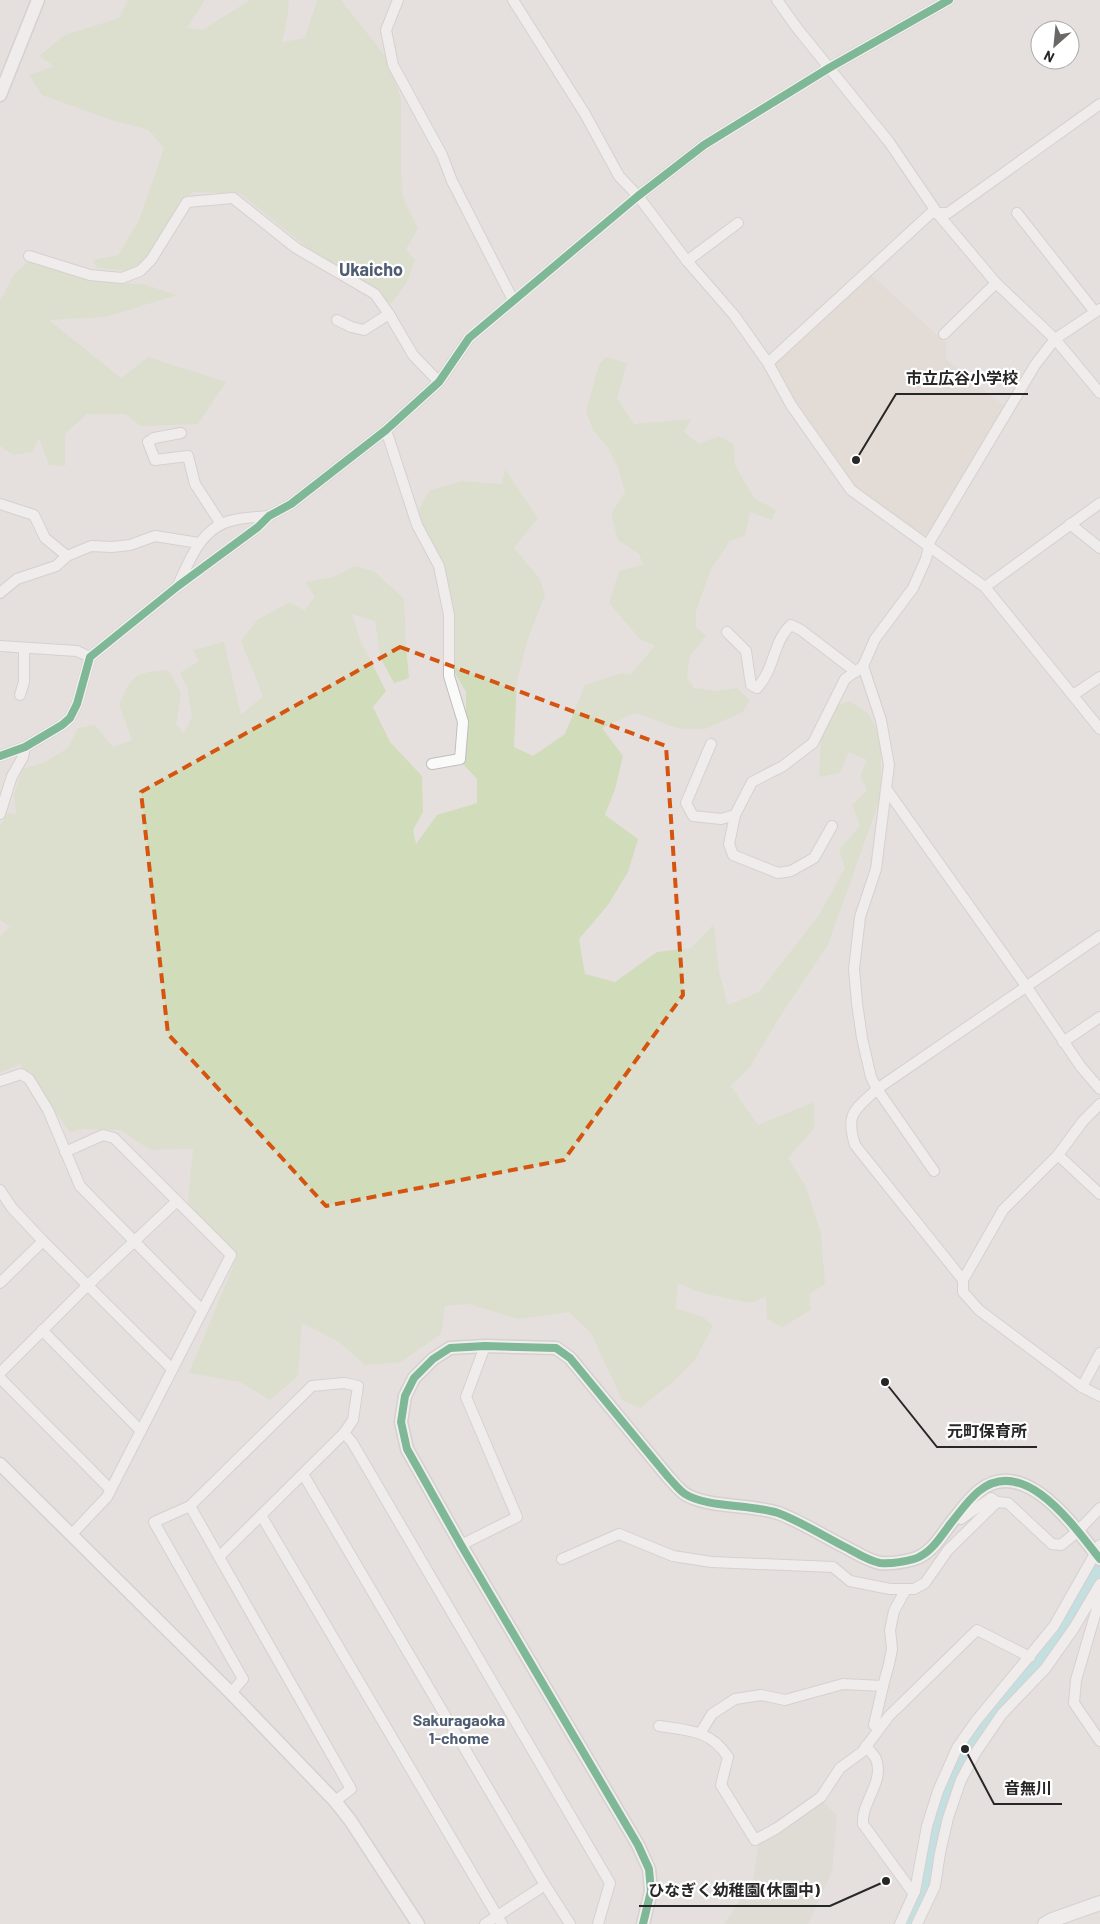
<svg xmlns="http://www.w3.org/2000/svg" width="1100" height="1924" viewBox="0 0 1100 1924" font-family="Barlow,'Noto Sans JP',sans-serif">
<rect width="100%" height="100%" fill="#e5e0de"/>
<path fill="#dfd5cd" d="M 867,271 L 946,343 L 946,359 L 1009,410 L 928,546 L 851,490 L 768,363 Z"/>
<g fill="#d1dcba">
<path d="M 128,0 L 205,0 L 187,28 L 202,30 L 250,0 L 289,0 L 288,15 L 282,42 L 305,38 L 317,0 L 341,0 L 386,57 L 401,98 L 401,172 L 403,197 L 418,229 L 406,249 L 415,260 L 407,282 L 391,304 L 367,283 L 309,249 L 241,194 L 193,192 L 179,204 L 146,258 L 129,271 L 97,268 L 93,260 L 118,255 L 139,220 L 164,148 L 149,130 L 111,120 L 42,95 L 29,75 L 54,66 L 39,56 L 65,35 L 119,18 Z"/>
<path d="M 29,261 L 109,283 L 143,284 L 177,295 L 106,317 L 49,320 L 121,378 L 148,357 L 226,382 L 198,424 L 141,426 L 125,414 L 87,414 L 65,434 L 65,466 L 49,465 L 39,438 L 32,452 L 13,455 L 0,446 L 0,301 L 14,274 Z"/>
<path d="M 606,357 L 627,363 L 617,398 L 634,424 L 691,419 L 684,432 L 699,444 L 718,436 L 734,444 L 735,465 L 754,498 L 776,510 L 772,520 L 750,512 L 745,536 L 730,541 L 711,569 L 696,611 L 696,627 L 706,636 L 690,656 L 687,677 L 694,688 L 716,691 L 737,688 L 750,700 L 743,712 L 705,729 L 680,729 L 635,713 L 602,728 L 623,756 L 615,789 L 605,815 L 638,839 L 628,872 L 608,905 L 579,939 L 585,974 L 615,982 L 657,952 L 691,948 L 714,924 L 719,972 L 728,1005 L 759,992 L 819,915 L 845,868 L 839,850 L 860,826 L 852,805 L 867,790 L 860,776 L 867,760 L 849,752 L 840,773 L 819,777 L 821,734 L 837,705 L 850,701 L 868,713 L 881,737 L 881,796 L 828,945 L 783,1012 L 750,1067 L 731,1086 L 758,1125 L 814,1102 L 814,1128 L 788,1158 L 806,1187 L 821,1233 L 825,1284 L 809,1294 L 811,1310 L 782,1327 L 767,1319 L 766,1297 L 750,1303 L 698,1292 L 678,1283 L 676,1308 L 703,1317 L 713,1326 L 695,1360 L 673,1382 L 640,1408 L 622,1400 L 591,1333 L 569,1312 L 518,1319 L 468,1304 L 445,1306 L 441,1334 L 401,1362 L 365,1365 L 339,1342 L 302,1323 L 298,1376 L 270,1400 L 240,1382 L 189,1373 L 237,1257 L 188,1203 L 193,1149 L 150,1150 L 120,1130 L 83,1129 L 70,1132 L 20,1064 L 0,1073 L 0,936 L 10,927 L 0,920 L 0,826 L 7,813 L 16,814 L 14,795 L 22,769 L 43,763 L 68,748 L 78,728 L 95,725 L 113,747 L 132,740 L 119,704 C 133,673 135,673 168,670 L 181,692 L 176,724 L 184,733 L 192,717 L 187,687 L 180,673 L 199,661 L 193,650 L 224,642 L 241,715 L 263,696 L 241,641 L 257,620 L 290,602 L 304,611 L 315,597 L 305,582 L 333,577 L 355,566 L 375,572 L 404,599 L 406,645 L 409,678 L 394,683 L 380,657 L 375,621 L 352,614 L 361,642 L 386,691 L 373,707 L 390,742 L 422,776 L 423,812 L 413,830 L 416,844 L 437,815 L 477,803 L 477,779 L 460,761 L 466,725 L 466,692 L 451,666 L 445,567 L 428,541 L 418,511 L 430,490 L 461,481 L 502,484 L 505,469 L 538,518 L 514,548 L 540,579 L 545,595 L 529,636 L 517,680 L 514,747 L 533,756 L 565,734 L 585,685 L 621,673 L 630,675 L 655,646 L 640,639 L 609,603 L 619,571 L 643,565 L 639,554 L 618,540 L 611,514 L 625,492 L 618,468 L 609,449 L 593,430 L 586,411 L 599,365 Z"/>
</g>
<path fill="#d5d7c7" d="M 822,1801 L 837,1815 L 832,1872 L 808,1924 L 724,1924 L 753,1880 L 759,1841 Z"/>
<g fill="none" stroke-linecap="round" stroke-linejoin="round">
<path stroke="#99dddf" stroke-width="19" d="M 906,1924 L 919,1901 L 929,1870 L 931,1833 L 946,1786 L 965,1749 L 1058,1631 L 1100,1564"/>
<defs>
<g id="minor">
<path d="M 398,0 L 386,30 L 393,65 L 442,155 L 452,181 L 513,300"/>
<path d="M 513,0 L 585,114 L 619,176 L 638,196 L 687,261 L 734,315 L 768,363 L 791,405 L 851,490 L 985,587 L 1100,729"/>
<path d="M 777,0 L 797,28 L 889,142 L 938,214 L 996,283 L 1055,339 L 1100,393"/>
<path d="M 1017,213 L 1095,312"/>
<path d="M 29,256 L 90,275 L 122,278 L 140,271 L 151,260 L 187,202 L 233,198 L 296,248 L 375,294 L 389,314 L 413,355 L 439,382"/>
<path d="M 687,261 L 738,223"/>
<path d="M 337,320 L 351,327 L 364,330 L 389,314"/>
<path d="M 944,334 L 996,283"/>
<path d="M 768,363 L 931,213 L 948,213 L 1100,104"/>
<path d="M 386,430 L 417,525 L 439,566 L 449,615 L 449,676 L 463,722 L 460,759 L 432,764"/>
<path d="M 181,433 L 154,438 L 148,442 L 155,460 L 188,456 L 195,484 L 221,524"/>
<path d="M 0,504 L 34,515 L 45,538 L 67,556"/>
<path d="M 1070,524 L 1100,548"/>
<path d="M 178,585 C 190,559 202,526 234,520 C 245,517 257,517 269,516"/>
<path d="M 985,587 L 1100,503"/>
<path d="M 0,593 L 17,579 L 56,566 L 67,556 L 91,546 L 112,547 L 130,545 L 155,536 L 199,543"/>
<path d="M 727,632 L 746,651 L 751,685 L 757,688 C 775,669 773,641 791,625 L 801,630 L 856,672"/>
<path d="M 0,646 L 77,651 L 90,657"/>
<path d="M 863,666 L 881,720 L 889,765 L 876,869 L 860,917 L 854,969 L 857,1003 L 862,1038 L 871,1077 L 877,1089 L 934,1171"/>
<path d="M 20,695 L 24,682 L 24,648"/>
<path d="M 1073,695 L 1100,677"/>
<path d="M 711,744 L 686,803 L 693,816 L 721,819 L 735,815"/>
<path d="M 0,756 L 25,747 L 62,725 L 70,718 L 77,704 L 90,657 L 178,586 L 258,527 L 269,516 L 291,504 L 386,430 L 439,382 L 469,338 L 638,196 L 704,145 L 829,68 L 949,0"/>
<path d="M 887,790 L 1026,986 L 1081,1067 L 1100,1089"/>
<path d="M 0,814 L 12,776 L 23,757 L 25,747"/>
<path d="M 832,826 L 814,858 L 791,871 L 778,873 L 733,855 L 729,844 L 735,815 L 752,782 L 783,766 L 813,743 L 845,679 L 863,666 L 875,639 L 913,588 L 926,559 L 930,541 L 1035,365 L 1055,339 L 1100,309"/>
<path d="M 1063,1042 L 1100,1017"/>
<path d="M 0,1081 L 21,1074 L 29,1079 L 48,1110 L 80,1186 L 202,1310"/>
<path d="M 1100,1104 L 1083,1121 L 1058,1155 L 1003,1210 L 963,1280 L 963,1292 L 979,1310 L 1082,1387 L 1100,1396"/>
<path d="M 65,1152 L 103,1135 L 114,1138 L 231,1255 L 107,1497 L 71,1535"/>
<path d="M 1058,1155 L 1100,1194"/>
<path d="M 0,1190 L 12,1208 L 43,1241 L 172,1369"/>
<path d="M 963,1280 L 855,1145 C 845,1113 855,1110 877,1089 L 1100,936"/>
<path d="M 0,1283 L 43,1241"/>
<path d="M 42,1330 L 141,1431"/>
<path d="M 0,1373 L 88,1285 L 177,1201"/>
<path d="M 0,1378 L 110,1489"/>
<path d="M 1082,1387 L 1100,1353"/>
<path d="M 344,1433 L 352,1442 L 610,1883 L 598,1924"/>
<path d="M 303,1474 L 545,1885 L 570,1924"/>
<path d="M 190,1506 L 351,1789 L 335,1801"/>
<path d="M 261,1515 L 502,1924"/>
<path d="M 956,1516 L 961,1519 L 991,1498 L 997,1502"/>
<path d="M 461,1545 L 517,1517 L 466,1397 L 485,1346"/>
<path d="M 219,1557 L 344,1433 L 353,1420 L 358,1386 L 344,1383 L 312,1386 L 190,1506 L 154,1522 L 243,1679 L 231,1693"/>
<path d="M 562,1559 L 619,1534 L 673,1556 L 712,1562 L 833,1567 L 850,1581 L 890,1589 L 914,1589 L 925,1583 L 948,1550 L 997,1502 L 1008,1503 L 1052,1544 L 1061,1545 L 1077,1532 L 1100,1508"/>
<path d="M 1100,1598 L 1076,1680 L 1074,1703 L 1100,1741"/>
<path d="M 659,1726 C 687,1730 711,1730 728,1757 L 721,1785 L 755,1840 L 777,1828 L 821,1797 L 840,1768 L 862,1752 L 889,1716 L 977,1630 L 1030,1657"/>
<path d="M 879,1729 L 874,1725 L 883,1686 L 889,1664 L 892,1649 L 890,1630 L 894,1611 L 906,1589"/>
<path d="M 701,1732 L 712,1714 L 735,1699 L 761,1695 L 785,1700 L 843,1684 L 883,1686"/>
<path d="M 866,1746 C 869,1750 874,1755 876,1759 C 885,1782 861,1802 863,1824 L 911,1890 L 915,1891"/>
<path d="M 485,1924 L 545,1885"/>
<path d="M 900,1924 L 915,1891 L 927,1826 L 938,1791 L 957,1748 L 976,1721 L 1054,1626 L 1100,1545"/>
<path d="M 917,1924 L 935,1886 L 940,1853 L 948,1818 L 961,1780 L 976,1752 L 1002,1714 L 1045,1669 L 1074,1628 L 1100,1584"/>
</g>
<g id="tertiary">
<path d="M 0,95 L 38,0"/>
<path d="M 0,1464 L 231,1693 L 335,1801 L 350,1820 L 418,1924"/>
<path d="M 643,1924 L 651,1891 L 649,1869 L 638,1845 L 461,1545 L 407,1449 L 401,1422 L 405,1396 L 414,1378 L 433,1359 L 450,1348 L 485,1346 L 556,1348 L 570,1358 L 669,1478 C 674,1483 679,1490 685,1494 C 707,1508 751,1504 778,1513 C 800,1521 827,1538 849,1549 C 858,1554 869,1561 880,1563 C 891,1564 903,1562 914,1559 C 931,1554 941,1536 951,1523 C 960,1512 968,1500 979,1491 C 1025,1454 1075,1528 1100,1559"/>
</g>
<path id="secondary" d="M 1045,1924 L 1052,1920 L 1100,1903"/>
</defs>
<use href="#minor" stroke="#bfbebf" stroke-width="12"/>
<use href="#tertiary" stroke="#bfbebf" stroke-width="15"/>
<use href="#secondary" stroke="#bfbebf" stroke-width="16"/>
<use href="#minor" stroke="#fbfafa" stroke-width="10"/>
<use href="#tertiary" stroke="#fbfafa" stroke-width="12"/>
<use href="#secondary" stroke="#fbfafa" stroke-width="14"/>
<defs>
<g id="cycleway">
<path d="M 0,756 L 25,747 L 62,725 L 70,718 L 77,704 L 90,657 L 178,586 L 258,527 L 269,516 L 291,504 L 386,430 L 439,382 L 469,338 L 638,196 L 704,145 L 829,68 L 949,0"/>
<path d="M 643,1924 L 651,1891 L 649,1869 L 638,1845 L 461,1545 L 407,1449 L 401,1422 L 405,1396 L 414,1378 L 433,1359 L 450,1348 L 485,1346 L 556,1348 L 570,1358 L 669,1478 C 674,1483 679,1490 685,1494 C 707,1508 751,1504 778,1513 C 800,1521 827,1538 849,1549 C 858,1554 869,1561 880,1563 C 891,1564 903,1562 914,1559 C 931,1554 941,1536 951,1523 C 960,1512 968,1500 979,1491 C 1025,1454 1075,1528 1100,1559"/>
</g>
</defs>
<use href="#cycleway" stroke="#fff" stroke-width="11"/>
<use href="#cycleway" stroke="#00873e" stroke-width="8"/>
</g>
<path d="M0 0H1100V1924H0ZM 400,647 L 666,746 L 683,995 L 564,1160 L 326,1206 L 168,1034 L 141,792 Z" fill="#e5e0de" fill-opacity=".55" fill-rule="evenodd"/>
<path fill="none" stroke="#d5540f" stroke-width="4" stroke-dasharray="10 6" stroke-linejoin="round" d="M 400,647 L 666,746 L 683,995 L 564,1160 L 326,1206 L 168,1034 L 141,792 Z"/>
<g text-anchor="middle" stroke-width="4.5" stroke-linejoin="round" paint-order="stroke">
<g font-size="16" font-weight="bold" fill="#4e5d72" stroke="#fff">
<text x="459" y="1726">Sakuragaoka<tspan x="459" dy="18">1-chome</tspan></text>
</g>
<g font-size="18" font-weight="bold" fill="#4e5d72" stroke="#fff">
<text x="371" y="276">Ukaicho</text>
</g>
</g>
<path fill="none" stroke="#272727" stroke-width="2" d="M856 460L896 394H1028M885 1382L937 1447H1037M965 1749L994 1804H1062M886 1881L830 1906H639"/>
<g fill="#272727" stroke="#fff" stroke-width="2">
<circle cx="856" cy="460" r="5"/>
<circle cx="885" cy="1382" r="5"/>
<circle cx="965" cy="1749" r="5"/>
<circle cx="886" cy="1881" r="5"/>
</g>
<g font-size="16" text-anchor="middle" font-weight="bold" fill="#272727" stroke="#fff" stroke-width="4.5" stroke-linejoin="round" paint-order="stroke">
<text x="962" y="384">市立広谷小学校</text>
<text x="987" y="1437">元町保育所</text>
<text x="1028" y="1794">音無川</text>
<text x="734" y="1896">ひなぎく幼稚園(休園中)</text>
</g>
<g transform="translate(1055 45) rotate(207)"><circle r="24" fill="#ffffff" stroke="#a9a9a9"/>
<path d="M0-4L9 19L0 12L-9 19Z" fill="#6a6867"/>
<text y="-8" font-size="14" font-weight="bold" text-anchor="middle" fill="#272727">N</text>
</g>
</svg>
